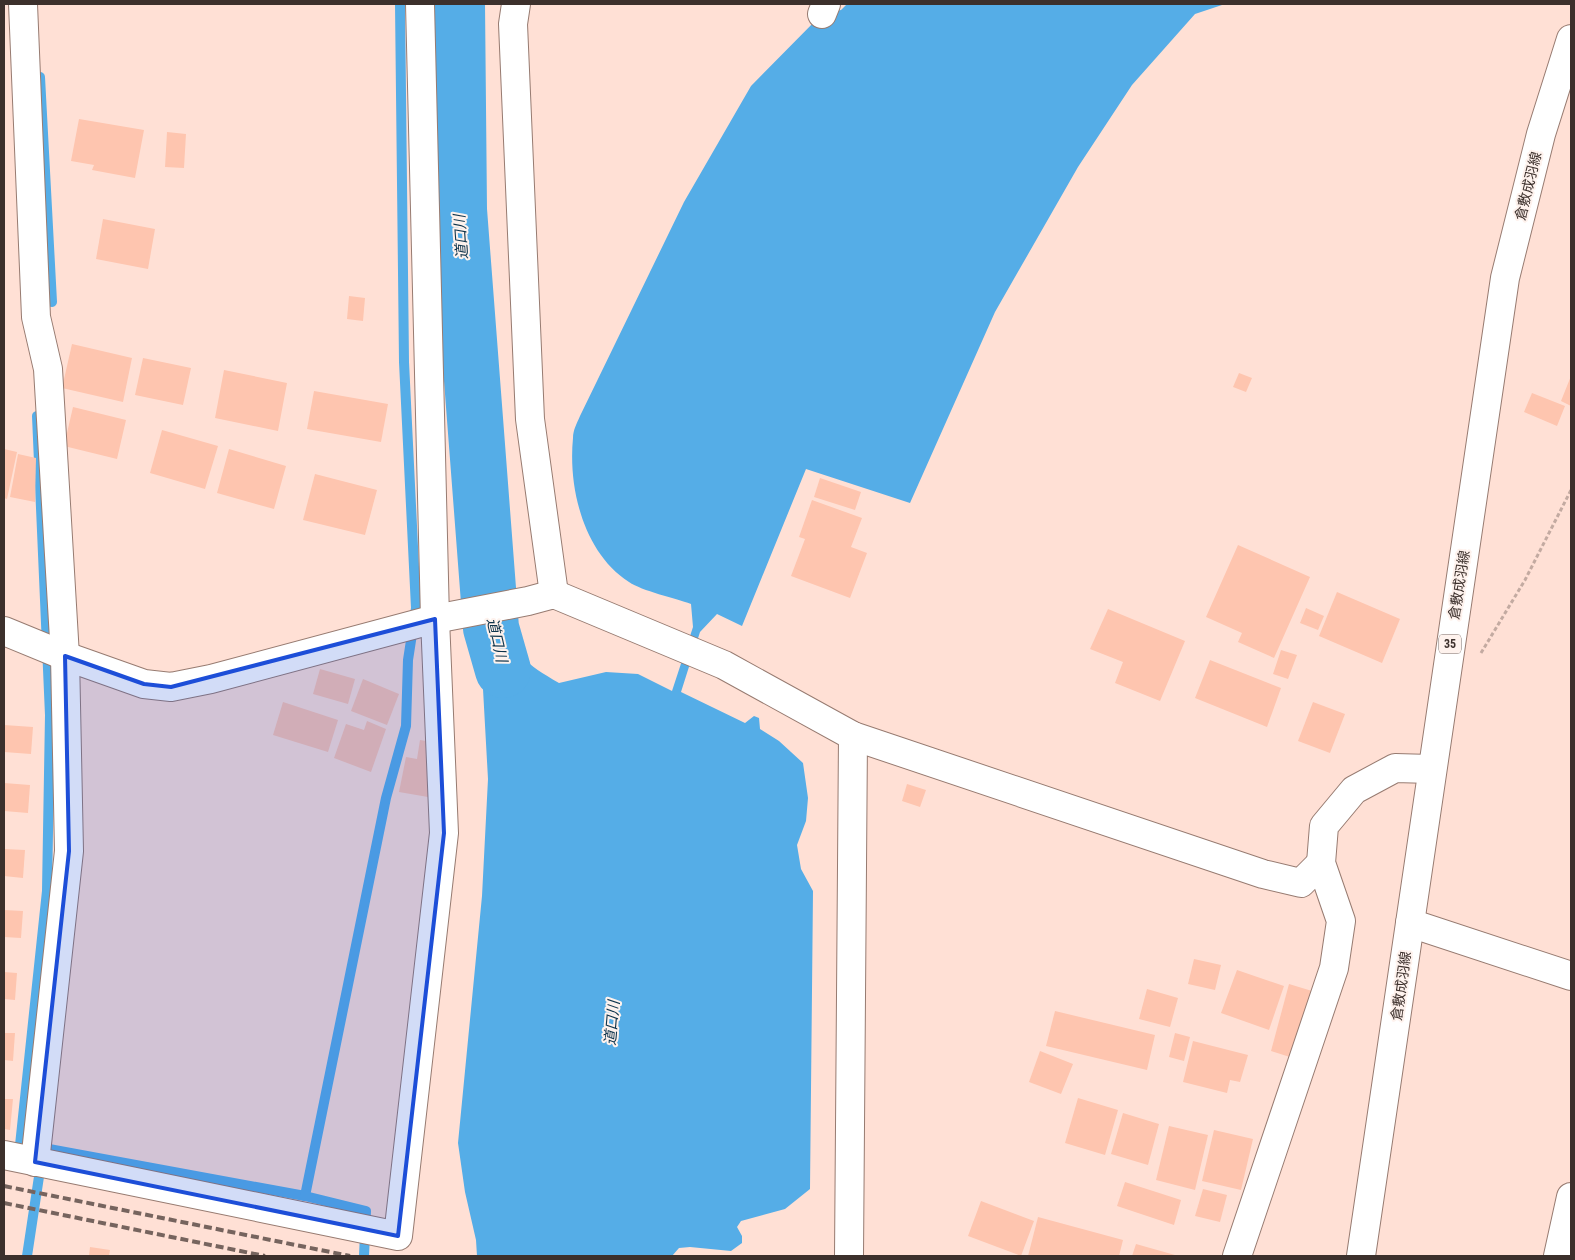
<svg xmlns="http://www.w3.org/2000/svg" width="1575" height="1260" viewBox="0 0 1575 1260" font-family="'Roboto Condensed','Noto Sans JP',sans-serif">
<rect width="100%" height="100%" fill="#ffe0d5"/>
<path fill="#55ade7" d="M 847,4 L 1225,4 L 1195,14 L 1132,85 L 1078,167 L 995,312 L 910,503 L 806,469 L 742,626 L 717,614 L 700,632 L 681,692 L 745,723 L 754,716 L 759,718 L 760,729 L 779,741 L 803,763 L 808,798 L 806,821 L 797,845 L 801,869 L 813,891 L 810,1189 L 785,1209 L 741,1221 L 737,1227 L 742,1236 L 742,1243 L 731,1251 L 690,1247 L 679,1248 L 672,1256 L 477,1256 L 476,1240 L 465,1192 L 458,1143 L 482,896 L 488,779 L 482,671 L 469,643 L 467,629 L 508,617 C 516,657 525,663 559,683 L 606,672 L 638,674 L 672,691 L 693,627 L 691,604 C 675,598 642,591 629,582 C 584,553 568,489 573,438 C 573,430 577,423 580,416 L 684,202 L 751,86 L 822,14 L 841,10 Z"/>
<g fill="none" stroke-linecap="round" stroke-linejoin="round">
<g stroke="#55ade7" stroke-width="10">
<path d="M 40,77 L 52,302"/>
<path d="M 20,1145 L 47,891 L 50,715 L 37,416"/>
<path d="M 38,1147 L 305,1196"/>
<path d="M 27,1256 L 40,1170"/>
<path d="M 364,1256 L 366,1211 L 305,1196 L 386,798 L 406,726 L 408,660 L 416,608 L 404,362 L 400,4"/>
</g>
<path stroke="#55ade7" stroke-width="56" d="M 457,4 L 459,210 L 491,628 L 503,670"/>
</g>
<g fill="#fec5af">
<path d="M 79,119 L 144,130 L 135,178 L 92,170 L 94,165 L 71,161 Z"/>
<path d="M 167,132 L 186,134 L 184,168 L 165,167 Z"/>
<path d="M 103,219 L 155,229 L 148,269 L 96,259 Z"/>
<path d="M 349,296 L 365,298 L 363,321 L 347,319 Z"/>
<path d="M 72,344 L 132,358 L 123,402 L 62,388 Z"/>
<path d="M 143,358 L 191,368 L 183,405 L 135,395 Z"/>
<path d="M 224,370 L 287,383 L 278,431 L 215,418 Z"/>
<path d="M 1239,373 L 1252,378 L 1246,392 L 1233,387 Z"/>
<path d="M 1571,376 L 1571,406 L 1561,401 Z"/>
<path d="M 314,391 L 388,404 L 381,442 L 307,429 Z"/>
<path d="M 1532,393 L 1565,406 L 1557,426 L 1524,412 Z"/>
<path d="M 73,407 L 126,420 L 117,459 L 64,446 Z"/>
<path d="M 162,430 L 218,446 L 205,489 L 150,473 Z"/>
<path d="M 4,449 L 17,452 L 7,499 L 4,498 Z"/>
<path d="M 229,449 L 286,466 L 274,509 L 217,493 Z"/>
<path d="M 18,454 L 36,458 L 35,502 L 10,497 Z"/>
<path d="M 315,474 L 377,490 L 365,535 L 303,520 Z"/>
<path d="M 820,478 L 861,492 L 855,510 L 814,497 Z"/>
<path d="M 812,500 L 862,518 L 851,547 L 867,553 L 850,598 L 791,576 L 805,539 L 799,537 Z"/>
<path d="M 1238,545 L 1310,577 L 1274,658 L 1238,642 L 1242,633 L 1206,617 Z"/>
<path d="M 1337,592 L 1400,619 L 1382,663 L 1319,636 Z"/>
<path d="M 1306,608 L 1324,616 L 1318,630 L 1300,623 Z"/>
<path d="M 1108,609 L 1185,641 L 1160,701 L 1115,683 L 1123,662 L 1090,649 Z"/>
<path d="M 1281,650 L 1297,655 L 1288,679 L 1273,674 Z"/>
<path d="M 1210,660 L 1281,688 L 1267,727 L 1195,698 Z"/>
<path d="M 320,669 L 355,679 L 348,704 L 313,694 Z"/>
<path d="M 363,679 L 399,694 L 387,725 L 351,711 Z"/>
<path d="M 283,702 L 338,720 L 328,752 L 273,735 Z"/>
<path d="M 1313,702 L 1345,714 L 1330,753 L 1298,741 Z"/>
<path d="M 367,721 L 386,729 L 371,772 L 334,758 L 346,724 L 364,730 Z"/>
<path d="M 4,725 L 33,727 L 31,754 L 4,752 Z"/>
<path d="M 420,740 L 438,743 L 428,797 L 399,792 L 406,757 L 417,759 Z"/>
<path d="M 4,783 L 30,785 L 28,813 L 4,811 Z"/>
<path d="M 907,784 L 926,790 L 920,807 L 902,801 Z"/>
<path d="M 4,849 L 25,850 L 23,878 L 4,876 Z"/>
<path d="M 4,910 L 23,911 L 21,938 L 4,937 Z"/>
<path d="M 1194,959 L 1221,965 L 1215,990 L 1188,984 Z"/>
<path d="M 1237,970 L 1284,986 L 1269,1030 L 1221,1013 Z"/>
<path d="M 4,972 L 17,973 L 15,1000 L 4,999 Z"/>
<path d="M 1289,984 L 1312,991 L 1293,1058 L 1271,1051 Z"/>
<path d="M 1147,989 L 1178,998 L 1170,1027 L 1139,1019 Z"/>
<path d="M 1055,1011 L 1155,1035 L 1147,1070 L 1046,1046 Z"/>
<path d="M 4,1033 L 15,1033 L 13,1061 L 4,1060 Z"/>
<path d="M 1175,1033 L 1190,1037 L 1184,1061 L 1169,1057 Z"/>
<path d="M 1193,1041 L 1248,1055 L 1240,1082 L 1230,1080 L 1227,1093 L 1183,1082 Z"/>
<path d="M 1040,1051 L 1073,1064 L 1061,1094 L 1029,1082 Z"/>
<path d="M 1078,1098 L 1118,1110 L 1105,1155 L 1065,1143 Z"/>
<path d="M 4,1099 L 13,1099 L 10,1130 L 4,1129 Z"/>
<path d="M 1123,1113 L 1159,1124 L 1148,1165 L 1111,1154 Z"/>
<path d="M 1169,1126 L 1208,1135 L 1195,1190 L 1156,1180 Z"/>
<path d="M 1214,1130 L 1253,1139 L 1241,1190 L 1202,1181 Z"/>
<path d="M 1125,1182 L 1181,1200 L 1174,1225 L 1117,1206 Z"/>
<path d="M 1203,1189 L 1227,1195 L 1220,1222 L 1195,1216 Z"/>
<path d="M 981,1201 L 1034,1221 L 1021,1256 L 968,1236 Z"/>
<path d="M 1038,1217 L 1123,1240 L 1119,1256 L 1028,1256 Z"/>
<path d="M 1136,1244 L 1175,1255 L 1174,1256 L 1132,1256 Z"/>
<path d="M 90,1247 L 110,1250 L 109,1256 L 89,1256 Z"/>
</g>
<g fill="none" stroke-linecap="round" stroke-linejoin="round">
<defs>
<g id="street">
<path d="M 23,4 L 36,317 L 48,369 L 65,656 L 69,851 L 35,1162"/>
<path d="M 516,4 L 513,24 L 530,419 L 554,594"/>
<path d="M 822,14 L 826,4"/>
<path d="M 4,631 L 65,656 L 144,684 L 171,687 L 211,679 L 435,619 L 528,601 L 554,594 L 724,665 L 853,736 L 1263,874 L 1301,883 L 1321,863"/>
<path d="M 1410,923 L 1571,976"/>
<path d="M 4,1155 L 398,1236 L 444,833 L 435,619 L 420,4"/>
<path d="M 849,1256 L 853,736"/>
<path d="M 1237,1256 L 1334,968 L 1341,921 L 1321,863 L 1324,826 L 1354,790 L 1395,768 L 1431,769"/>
<path d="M 1558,1256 L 1571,1197"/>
</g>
<path id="primary" d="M 1361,1256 L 1505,278 L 1541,134 L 1571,39"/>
</defs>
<use href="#street" stroke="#977b71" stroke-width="30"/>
<use href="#primary" stroke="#977b71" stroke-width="30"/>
<path stroke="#c3aaa1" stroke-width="3" stroke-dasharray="4 2.5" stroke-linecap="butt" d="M 1481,653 L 1525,580 L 1571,490"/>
<use href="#street" stroke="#fff" stroke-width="28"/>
<use href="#primary" stroke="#fff" stroke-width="28"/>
<g stroke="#76645e" stroke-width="4" stroke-dasharray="8 4" stroke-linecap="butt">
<path d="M 4,1186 L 350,1256"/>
<path d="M 4,1203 L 265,1256"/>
</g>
</g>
<path fill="#1d4ed8" fill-opacity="0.2" stroke="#1d4ed8" stroke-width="4" stroke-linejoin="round" d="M 435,619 L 444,833 L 398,1236 L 35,1162 L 69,851 L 65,656 L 144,684 L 171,687 Z"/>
<g text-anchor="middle" stroke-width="4" stroke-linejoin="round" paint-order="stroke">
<rect fill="#fef2ed" stroke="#766a66" stroke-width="1" x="1439" y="634.5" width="22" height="19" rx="4"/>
<g font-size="12" font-weight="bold" fill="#3c302c">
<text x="1450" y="648">35</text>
</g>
<g font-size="14" fill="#3c302c" stroke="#fef2ed">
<text transform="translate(1528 186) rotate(-76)" y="5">倉敷成羽線</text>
<text transform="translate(1459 585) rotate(-81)" y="5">倉敷成羽線</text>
<text transform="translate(1401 986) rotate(-82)" y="5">倉敷成羽線</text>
</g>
<g font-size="15" font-style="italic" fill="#0e344c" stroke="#fef2ed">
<text transform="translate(461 237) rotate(-94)" y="5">道口川</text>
<text transform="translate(497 640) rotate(77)" y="5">道口川</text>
<text transform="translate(612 1023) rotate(-85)" y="5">道口川</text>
</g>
</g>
<rect width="1575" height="1260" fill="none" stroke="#3c302c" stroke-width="10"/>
</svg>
